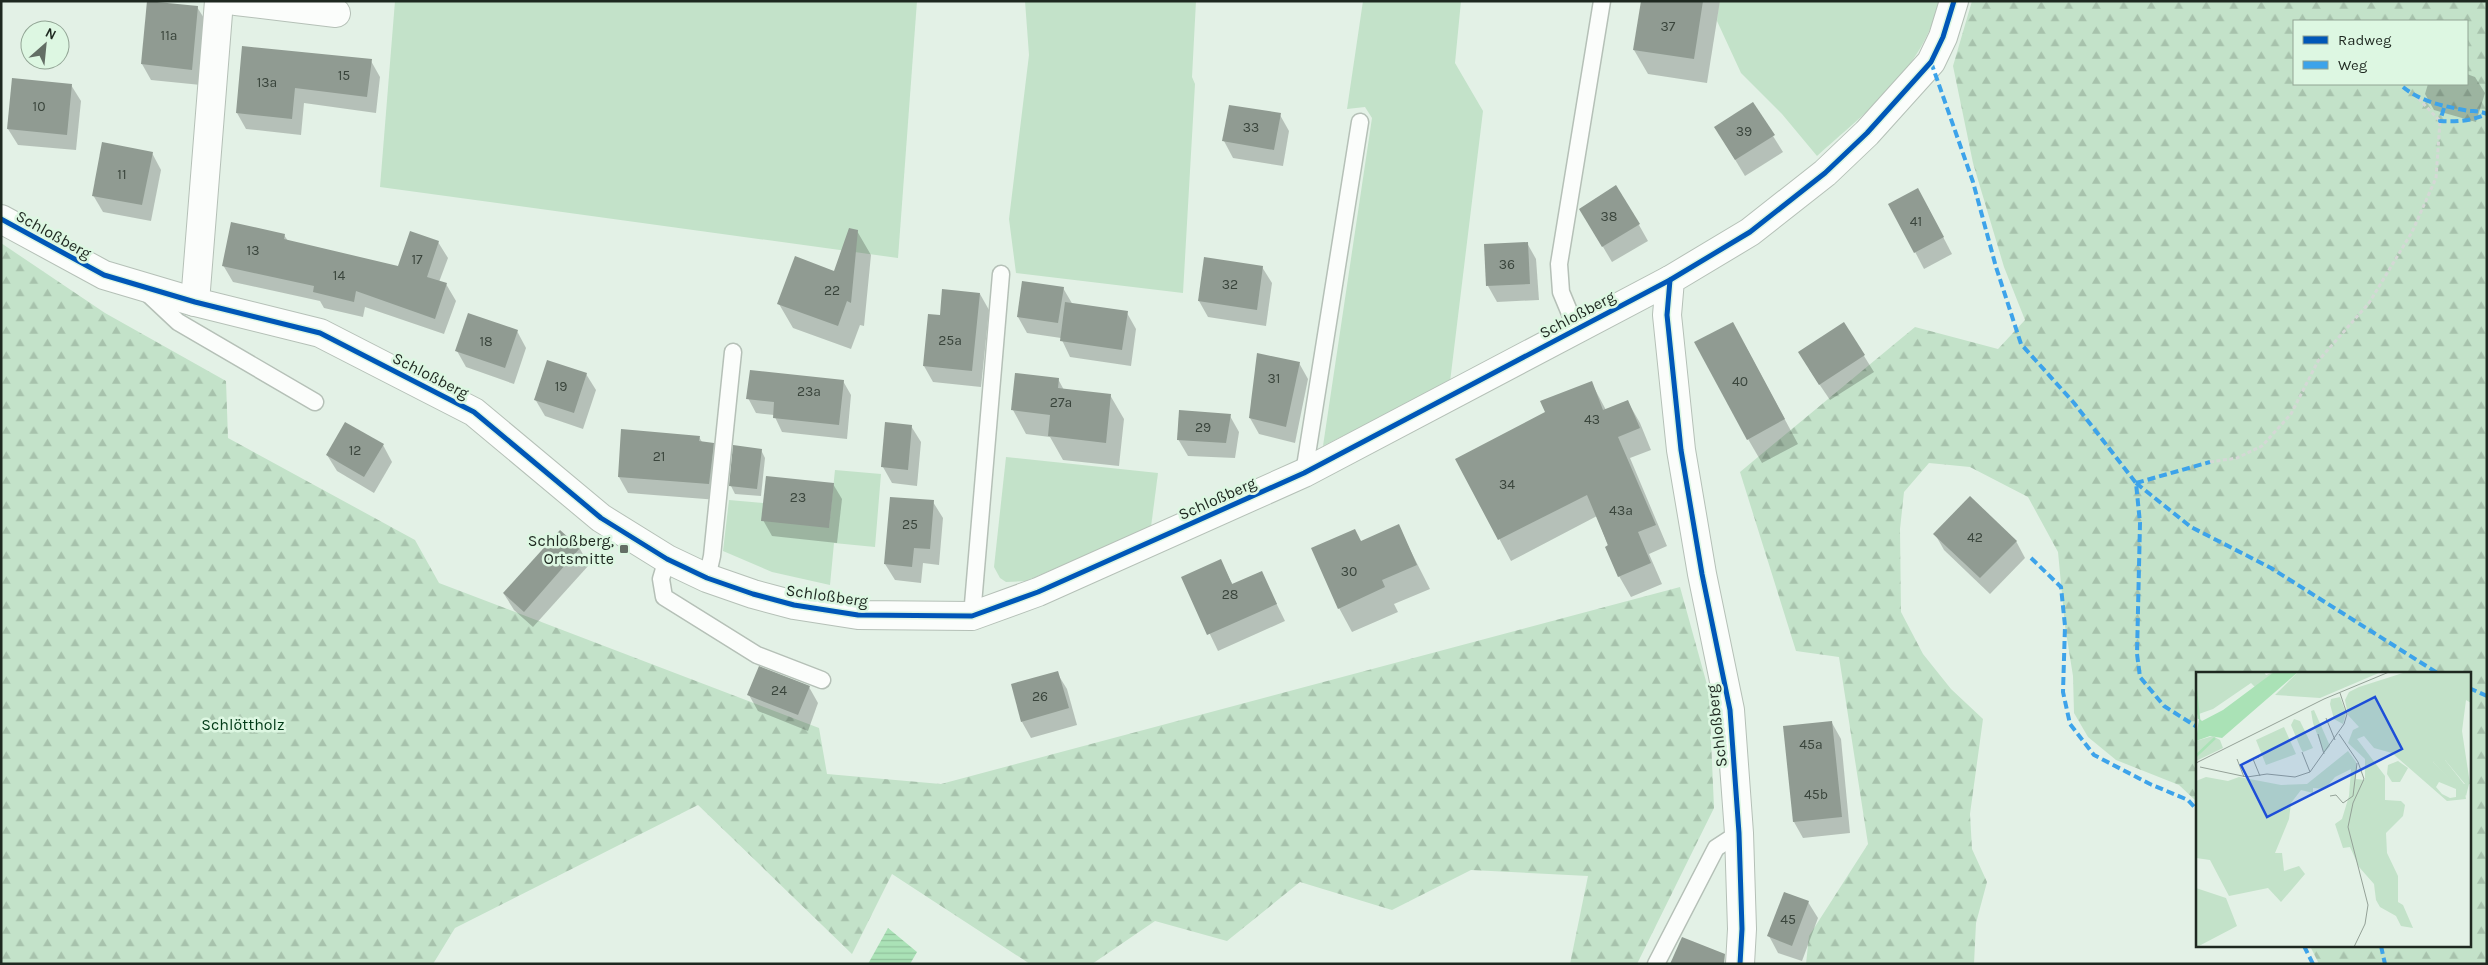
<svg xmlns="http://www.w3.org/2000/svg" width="2488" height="965" viewBox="0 0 2488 965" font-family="Karla,sans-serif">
<defs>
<pattern id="forest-firs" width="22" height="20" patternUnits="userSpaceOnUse" patternTransform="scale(1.25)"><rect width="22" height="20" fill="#c3e2c9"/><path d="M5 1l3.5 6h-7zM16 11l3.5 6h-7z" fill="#a7c2ac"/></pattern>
<pattern id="water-rules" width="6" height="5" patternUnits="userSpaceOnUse" patternTransform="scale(1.25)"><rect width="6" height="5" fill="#aae2b6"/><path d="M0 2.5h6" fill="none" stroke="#92c29c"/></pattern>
</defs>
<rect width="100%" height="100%" fill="#e3f1e6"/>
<g fill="#c3e2c9">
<path d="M 395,1 L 917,1 L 898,258 L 380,187 Z"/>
<path d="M 1025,1 L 1196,1 L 1192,77 L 1195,84 L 1183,293 L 1016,273 L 1009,219 L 1029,55 Z"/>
<path d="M 1363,1 L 1461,1 L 1455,63 L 1483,111 L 1450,382 L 1323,446 L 1372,118 L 1365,107 L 1347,109 Z"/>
<path d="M 1720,1 L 1939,1 C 1924,69 1866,112 1817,156 L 1782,114 L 1741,73 L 1717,21 Z"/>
<path d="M 1006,457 L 1158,473 L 1151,527 L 1026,581 L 1006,582 L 1000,578 L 994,567 Z"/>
<path d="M 835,470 L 881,474 L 875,547 L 834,543 L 830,585 L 772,572 L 723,551 L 729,500 L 763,503 L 829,527 Z"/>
</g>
<g fill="url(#forest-firs)" fill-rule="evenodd">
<path d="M 1972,1 L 2487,1 L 2487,964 L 2319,964 L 2310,946 L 2469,946 L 2469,674 L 2197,674 L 2197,802 L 2179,785 L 2116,760 L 2088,737 L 2074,713 L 2073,676 L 2065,626 L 2058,552 L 2028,497 L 1970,467 L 1929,463 L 1904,492 L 1900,529 L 1901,612 L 1923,654 L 1951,689 L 1983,719 L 1970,814 L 1972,849 L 1987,882 L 1976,923 L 1974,964 L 1806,964 L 1809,936 L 1868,844 L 1839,657 L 1796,651 L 1740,472 L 1915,327 L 1998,349 L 2025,320 L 2004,267 L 1973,163 L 1953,66 ZM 2294,21 L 2467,21 L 2467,84 L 2294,84 Z"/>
<path d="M 1,243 L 105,313 L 226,381 L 228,438 L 415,540 L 439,583 L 819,728 L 827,774 L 941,784 L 1680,587 L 1709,692 L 1714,808 L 1637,964 L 1570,964 L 1588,876 L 1471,870 L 1392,910 L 1300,882 L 1227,941 L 1155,921 L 1092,964 L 1030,964 L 892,874 L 852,954 L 698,805 L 455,928 L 433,964 L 1,964 Z"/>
</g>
<path fill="url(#water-rules)" d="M 888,928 L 917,952 L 910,964 L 868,964 Z"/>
<g fill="#0003">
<path d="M 1642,1 L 1720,1 L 1707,83 L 1648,74 L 1634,50 Z"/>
<path d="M 148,2 L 197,7 L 207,23 L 201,85 L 151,80 L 142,64 Z"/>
<path d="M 243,47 L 371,61 L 380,77 L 376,113 L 304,103 L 301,135 L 246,129 L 237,113 Z"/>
<path d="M 2467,74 L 2475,77 L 2485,93 L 2476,122 L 2434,110 L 2425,94 L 2428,84 L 2467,84 Z"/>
<path d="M 71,85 L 81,101 L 76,150 L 18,145 L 8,129 Z"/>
<path d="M 1280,115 L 1289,131 L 1283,166 L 1233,158 L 1224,141 Z"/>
<path d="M 1773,136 L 1783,152 L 1745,176 L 1725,143 Z"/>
<path d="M 152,153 L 161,170 L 151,221 L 103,212 L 93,195 Z"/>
<path d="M 1890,204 L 1927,206 L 1952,254 L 1924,269 Z"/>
<path d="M 1590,225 L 1639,225 L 1648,241 L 1612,262 Z"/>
<path d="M 857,231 L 871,255 L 864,326 L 860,325 L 851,349 L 793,328 L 779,304 L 835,273 Z"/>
<path d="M 284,235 L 288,241 L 399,267 L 438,242 L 448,258 L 439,282 L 446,284 L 456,301 L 444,334 L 365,307 L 363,317 L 324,308 L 320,301 L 233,282 L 223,265 Z"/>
<path d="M 1527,243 L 1536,259 L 1539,300 L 1497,302 L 1488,286 Z"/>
<path d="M 1262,267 L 1272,283 L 1266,326 L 1208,317 L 1199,301 Z"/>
<path d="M 1063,288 L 1073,305 L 1127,313 L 1136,329 L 1131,366 L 1070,357 L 1061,338 L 1027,333 L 1018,317 Z"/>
<path d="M 980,294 L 989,310 L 981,387 L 933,382 L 924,366 L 941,316 Z"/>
<path d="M 1844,324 L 1874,372 L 1830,400 L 1809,369 Z"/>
<path d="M 517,331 L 526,348 L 514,384 L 466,367 L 457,351 Z"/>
<path d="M 1746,347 L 1798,444 L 1762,463 L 1748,439 Z"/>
<path d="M 1299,363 L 1308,379 L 1295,443 L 1259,434 L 1250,418 Z"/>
<path d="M 586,374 L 596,390 L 583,429 L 545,416 L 535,399 Z"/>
<path d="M 1058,379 L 1064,390 L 1110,395 L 1124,419 L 1119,466 L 1063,460 L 1050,437 L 1026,434 L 1013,410 Z"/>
<path d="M 843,381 L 851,395 L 847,439 L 782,432 L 774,415 L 756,413 L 748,398 Z"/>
<path d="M 1591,382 L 1606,410 L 1628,402 L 1640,423 L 1651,450 L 1630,458 L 1667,546 L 1649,554 L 1662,584 L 1631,597 L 1619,576 L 1597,516 L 1511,561 L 1457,459 L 1546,413 Z"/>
<path d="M 1230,416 L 1239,432 L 1235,458 L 1188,456 L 1178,439 Z"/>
<path d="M 911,426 L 921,442 L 917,486 L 892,483 L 883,467 Z"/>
<path d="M 699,437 L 702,442 L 713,444 L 722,460 L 718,500 L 628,493 L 619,477 Z"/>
<path d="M 383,445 L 392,462 L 374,493 L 337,471 L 327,455 Z"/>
<path d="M 761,450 L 765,458 L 761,496 L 735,494 L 731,486 Z"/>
<path d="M 833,484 L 842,499 L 837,543 L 772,536 L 763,520 Z"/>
<path d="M 891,498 L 933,502 L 943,518 L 939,565 L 923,563 L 921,583 L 895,580 L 885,564 Z"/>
<path d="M 1398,526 L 1430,589 L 1394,604 L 1398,612 L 1352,632 L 1339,608 L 1362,542 Z"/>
<path d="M 560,531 L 580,549 L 589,565 L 533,627 L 514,610 L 504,594 Z"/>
<path d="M 1935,534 L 2016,541 L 2025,558 L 1990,594 L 1944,550 Z"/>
<path d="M 1220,561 L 1233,585 L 1261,572 L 1285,621 L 1218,651 L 1183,578 Z"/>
<path d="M 1057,673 L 1067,689 L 1077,725 L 1031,738 L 1022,722 Z"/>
<path d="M 809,687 L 818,703 L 808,731 L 758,711 L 749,695 Z"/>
<path d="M 1832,723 L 1841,739 L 1850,833 L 1803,838 L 1794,822 L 1784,727 Z"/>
<path d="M 1808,902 L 1818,918 L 1802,961 L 1778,953 L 1769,936 Z"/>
</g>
<g fill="#909b92">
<path d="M 147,1 L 198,6 L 192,70 L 141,64 Z"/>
<path d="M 1641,1 L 1703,1 L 1694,59 L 1633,50 Z"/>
<path d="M 242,46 L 372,59 L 367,97 L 295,88 L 292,119 L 236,113 Z"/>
<path d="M 12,78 L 72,84 L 67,135 L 7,129 Z"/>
<path d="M 1753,102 L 1775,135 L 1735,160 L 1714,127 Z"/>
<path d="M 1229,105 L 1281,113 L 1274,150 L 1222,141 Z"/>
<path d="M 102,142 L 153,152 L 142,205 L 92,196 Z"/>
<path d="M 1616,185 L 1640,224 L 1602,247 L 1579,209 Z"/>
<path d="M 1918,188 L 1944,237 L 1914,253 L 1888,204 Z"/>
<path d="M 231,222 L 285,234 L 284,239 L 398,266 L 410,231 L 439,241 L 427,277 L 447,283 L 435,319 L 356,291 L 354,302 L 313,292 L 314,286 L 222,266 Z"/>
<path d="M 849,228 L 858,230 L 851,303 L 847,301 L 838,326 L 777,304 L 795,256 L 834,271 Z"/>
<path d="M 1528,242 L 1530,284 L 1486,286 L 1484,244 Z"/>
<path d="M 1204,257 L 1263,266 L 1257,310 L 1198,301 Z"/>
<path d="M 1022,281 L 1064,287 L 1058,323 L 1017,317 Z"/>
<path d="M 942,289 L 980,293 L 972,371 L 923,366 L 928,314 L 940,315 Z"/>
<path d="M 1065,302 L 1128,311 L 1122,350 L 1060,341 Z"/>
<path d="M 468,313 L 518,330 L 505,368 L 455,351 Z"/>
<path d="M 1733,322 L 1785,419 L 1747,440 L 1694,342 Z"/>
<path d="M 1844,322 L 1865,355 L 1819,385 L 1798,352 Z"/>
<path d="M 1257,353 L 1300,362 L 1286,427 L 1249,418 Z"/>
<path d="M 547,360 L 587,373 L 574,413 L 534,400 Z"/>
<path d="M 750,370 L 844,380 L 839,425 L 773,418 L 774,402 L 746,399 Z"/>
<path d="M 1015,373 L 1059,378 L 1058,388 L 1111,394 L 1106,443 L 1048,436 L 1050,415 L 1011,410 Z"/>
<path d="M 1592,381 L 1603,410 L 1628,400 L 1640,428 L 1618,437 L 1656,525 L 1638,532 L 1651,563 L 1618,577 L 1605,547 L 1608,545 L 1587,495 L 1498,540 L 1455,459 L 1545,412 L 1540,401 Z"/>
<path d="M 1179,410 L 1231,414 L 1226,443 L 1177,440 Z"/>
<path d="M 345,422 L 384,444 L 364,477 L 326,455 Z"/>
<path d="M 885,422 L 912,425 L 908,470 L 881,467 Z"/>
<path d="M 621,429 L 700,436 L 699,441 L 714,443 L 709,484 L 618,477 Z"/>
<path d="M 733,445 L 762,449 L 757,489 L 729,486 Z"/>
<path d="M 766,476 L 834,483 L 829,528 L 761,521 Z"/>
<path d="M 1970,496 L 2017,541 L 1980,578 L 1933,534 Z"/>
<path d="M 890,497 L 934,500 L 930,549 L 914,548 L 912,567 L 884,564 Z"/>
<path d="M 1399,524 L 1417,565 L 1382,580 L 1385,587 L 1338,609 L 1311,548 L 1355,529 L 1361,541 Z"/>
<path d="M 560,530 L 580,548 L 524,612 L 503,593 Z"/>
<path d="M 1221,559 L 1232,584 L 1262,571 L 1277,604 L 1207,635 L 1181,577 Z"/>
<path d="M 759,666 L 810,686 L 798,715 L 747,695 Z"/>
<path d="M 1058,671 L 1069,708 L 1021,722 L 1011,684 Z"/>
<path d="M 1832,721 L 1842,817 L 1793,822 L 1783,726 Z"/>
<path d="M 1784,892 L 1809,901 L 1792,946 L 1767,936 Z"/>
<path d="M 1682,937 L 1725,954 L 1724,964 L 1670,964 Z"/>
</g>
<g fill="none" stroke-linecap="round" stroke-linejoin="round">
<defs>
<g id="lane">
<path d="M 146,292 L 178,322 L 315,402"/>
<path d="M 1576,328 L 1561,292 L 1559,264 L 1602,1"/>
<path d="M 1304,473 L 1360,122"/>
<path d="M 667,559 L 661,579 L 664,597 L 757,655 L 822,680"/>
<path d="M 707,578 L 712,556 L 733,352"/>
<path d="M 972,616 L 1001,274"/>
<path d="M 1656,964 L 1716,848 L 1739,833"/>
</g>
<g id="street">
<path d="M 236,1 L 336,13"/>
<path d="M 1,219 L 104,275 L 195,302 L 320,333 L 474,412 L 601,518 L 667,559 L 707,578 L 753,594 L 794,605 L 858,615 L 972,616 L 1038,592 L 1304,473 L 1670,280"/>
<path d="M 195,302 L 219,1"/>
</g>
<path id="secondary" d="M 1740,964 L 1742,929 L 1739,833 L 1730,710 L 1702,574 L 1681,450 L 1667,315 L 1670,280 L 1750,232 L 1825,173 L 1867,133 L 1931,62 L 1943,37 L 1954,1"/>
</defs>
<use href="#lane" stroke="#b5c0b7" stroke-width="19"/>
<use href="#street" stroke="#b5c0b7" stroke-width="30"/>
<use href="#secondary" stroke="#b5c0b7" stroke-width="30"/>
<path stroke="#d4d8d5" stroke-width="3" stroke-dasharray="4 2.5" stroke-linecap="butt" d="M 2210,462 L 2237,458 L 2262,446 L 2291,414 L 2318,361 L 2369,303 L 2412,232 L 2436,178 L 2440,121 L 2417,97"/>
<use href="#lane" stroke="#fbfdfb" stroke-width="16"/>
<use href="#street" stroke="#fbfdfb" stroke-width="28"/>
<use href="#secondary" stroke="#fbfdfb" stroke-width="28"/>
<g stroke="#3da3ea" stroke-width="4" stroke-dasharray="8 4" stroke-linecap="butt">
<path d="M 1931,62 L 1973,182 L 1996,267 L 2021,344 L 2074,403 L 2136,483 L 2140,523 L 2137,654 L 2140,677 L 2164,706 L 2197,727"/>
<path d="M 2403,87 C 2420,101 2442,106 2464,110 C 2473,112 2478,110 2487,114"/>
<path d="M 2444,108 L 2440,121 C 2457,122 2471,121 2487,114"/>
<path d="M 2136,483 L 2191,527 L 2271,568 L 2439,674"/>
<path d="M 2136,483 L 2210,462"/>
<path d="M 2031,558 L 2061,587 L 2065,626 L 2063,692 L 2070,724 L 2094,755 L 2150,784 L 2188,800 L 2197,810"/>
<path d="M 2469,688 L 2487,696"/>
<path d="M 2304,946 L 2313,964"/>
<path d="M 2381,946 L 2385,964"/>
</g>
<defs>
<g id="cycleway">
<path d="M 1,219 L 104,275 L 195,302 L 320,333 L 474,412 L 601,518 L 667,559 L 707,578 L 753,594 L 794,605 L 858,615 L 972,616 L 1038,592 L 1304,473 L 1670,280 L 1750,232 L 1825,173 L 1867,133 L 1931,62 L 1943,37 L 1954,1"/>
<path d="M 1670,280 L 1667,315 L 1681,450 L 1702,574 L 1730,710 L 1739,833 L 1742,929 L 1740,964"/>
</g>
</defs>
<use href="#cycleway" stroke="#ddf7e2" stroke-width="8"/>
<use href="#cycleway" stroke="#0057b8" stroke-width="5"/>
</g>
<rect fill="#636e65" stroke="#ddf7e2" stroke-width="2" x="619" y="544" width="10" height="10" rx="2.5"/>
<g text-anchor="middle" stroke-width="5" stroke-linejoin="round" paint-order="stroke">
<g font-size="14" fill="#3a453c">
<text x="1668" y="31">37</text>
<text x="169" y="40">11a</text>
<text x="344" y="80">15</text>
<text x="267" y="87">13a</text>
<text x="39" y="111">10</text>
<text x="1251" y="132">33</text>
<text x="1744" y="136">39</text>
<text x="122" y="179">11</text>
<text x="1609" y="221">38</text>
<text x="1916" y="226">41</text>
<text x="253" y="255">13</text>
<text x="417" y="264">17</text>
<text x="1507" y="269">36</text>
<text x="339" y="280">14</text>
<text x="1230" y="289">32</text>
<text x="832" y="295">22</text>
<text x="950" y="345">25a</text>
<text x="486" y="346">18</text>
<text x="1274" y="383">31</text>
<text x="1740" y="386">40</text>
<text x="561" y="391">19</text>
<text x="809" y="396">23a</text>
<text x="1061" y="407">27a</text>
<text x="1592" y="424">43</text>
<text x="1203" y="432">29</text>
<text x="355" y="455">12</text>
<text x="659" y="461">21</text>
<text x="1507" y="489">34</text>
<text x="798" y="502">23</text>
<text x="1621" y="515">43a</text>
<text x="910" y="529">25</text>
<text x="1975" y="542">42</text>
<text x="1349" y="576">30</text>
<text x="1230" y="599">28</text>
<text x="779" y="695">24</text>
<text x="1040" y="701">26</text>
<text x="1811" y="749">45a</text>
<text x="1816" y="799">45b</text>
<text x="1788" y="924">45</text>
</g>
<g font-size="16" fill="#1e2820" stroke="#ddf7e2">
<text transform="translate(54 234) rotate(29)" y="6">Schloßberg</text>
<text transform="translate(1577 314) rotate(-28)" y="6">Schloßberg</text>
<text transform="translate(431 375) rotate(27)" y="6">Schloßberg</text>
<text transform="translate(1217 498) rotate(-24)" y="6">Schloßberg</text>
<text transform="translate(827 595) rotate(8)" y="6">Schloßberg</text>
<text transform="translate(1716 726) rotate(-97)" y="6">Schloßberg</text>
</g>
<g font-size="16" fill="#1e2820" stroke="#ddf7e2" text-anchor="end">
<text x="614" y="546">Schloßberg,<tspan x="614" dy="18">Ortsmitte</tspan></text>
</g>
<g font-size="16" fill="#003a16" stroke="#ddf7e2">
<text x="243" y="730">Schlöttholz</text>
</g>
</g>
<g transform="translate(2196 672)">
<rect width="275" height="275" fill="#e3f1e6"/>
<path d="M 144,25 L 150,41 L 147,52 L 138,47 L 134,32 L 135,27 ZM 118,38 L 134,74 L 128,81 L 117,51 L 115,39 ZM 98,47 L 104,49 L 117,76 L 107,80 L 105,77 L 95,53 ZM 88,55 L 100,82 L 70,93 L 60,68 ZM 242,87 L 249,88 L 268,112 L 273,112 L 270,124 L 237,90 Z" fill="#c3e2c9"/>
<path d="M 0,0 L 68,0 L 70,3 L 78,0 L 60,16 L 55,11 L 17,37 L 0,43 ZM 102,0 L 185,0 L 124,26 L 79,23 ZM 210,0 L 275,0 L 275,31 L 270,28 L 266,59 L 274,112 L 269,112 L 249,88 L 237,90 L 269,121 L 270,127 L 251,129 L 196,81 L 178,76 L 168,64 L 161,67 L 189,104 L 189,128 L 205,129 L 209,133 L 207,144 L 190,161 L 191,181 L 202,204 L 202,230 L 207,233 L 217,256 L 205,254 L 200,244 L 184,235 L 180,228 L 178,212 L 163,195 L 154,175 L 147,176 L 139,152 L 146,147 L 153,124 L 155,97 L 139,105 L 129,117 L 117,116 L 117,121 L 105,118 L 95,131 L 93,147 L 79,181 L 86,181 L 88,199 L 103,194 L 109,202 L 85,230 L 72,216 L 33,224 L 14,188 L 0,186 L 0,109 L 10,105 L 32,109 L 43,105 L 85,113 L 111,112 L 152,79 L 160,90 L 160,107 L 169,108 L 169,87 L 152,71 L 157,58 L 163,55 L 152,43 L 149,28 L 153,20 L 163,15 ZM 243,110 L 260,117 L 260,125 L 254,126 L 246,122 L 240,115 ZM 17,64 L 24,68 L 27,76 L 0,89 L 0,69 ZM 202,89 L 212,96 L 204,110 L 196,110 L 191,102 L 192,93 ZM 0,216 L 30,226 L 41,254 L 1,275 Z" fill="#c3e2c9" fill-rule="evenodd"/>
<path d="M 78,0 L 102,0 L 26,66 L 14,64 L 0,69 L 3,46 L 6,49 L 27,38 Z" fill="#aae2b6"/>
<path fill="none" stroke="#aae2b6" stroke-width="2.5" d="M 0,19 L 3,47M 0,84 L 19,66"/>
<path fill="none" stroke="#94a197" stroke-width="1" d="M 130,46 L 139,68M 122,62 L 128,82M 143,62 L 162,90 L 168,107 L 157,131 L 152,155 L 172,233 L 169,252 L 158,275M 106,80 L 114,100M 63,85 L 57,87 L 64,104M 41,87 L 48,105M 0,91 L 128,27 L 193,0M 4,95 L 51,105 L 71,102 L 99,105 L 114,100 L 148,52 L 151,42 L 144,21M 134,124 L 140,123 L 147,131 L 157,124 L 161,91"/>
<path fill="#1d4ed8" fill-opacity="0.15" stroke="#1d4ed8" stroke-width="2.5" d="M 179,25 L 206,77 L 71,145 L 45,93 Z"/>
<rect width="275" height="275" fill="none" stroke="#1e2820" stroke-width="2.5"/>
</g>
<rect width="2488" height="965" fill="none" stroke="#1e2820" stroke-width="5"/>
<rect x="2293" y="20" width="175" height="65" fill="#ddf7e2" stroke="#91a494"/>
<rect x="2303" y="36" width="25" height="8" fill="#0057b8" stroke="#91a494"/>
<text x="2338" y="45" font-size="15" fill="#1e2820">Radweg</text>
<rect x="2303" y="61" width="25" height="8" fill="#3da3ea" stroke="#91a494"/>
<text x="2338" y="70" font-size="15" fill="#1e2820">Weg</text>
<g transform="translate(45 45) rotate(27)"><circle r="24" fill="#ddf7e2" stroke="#91a494"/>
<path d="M0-4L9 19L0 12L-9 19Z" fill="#636e65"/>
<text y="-8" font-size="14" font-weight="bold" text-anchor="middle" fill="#1e2820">N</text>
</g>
</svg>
